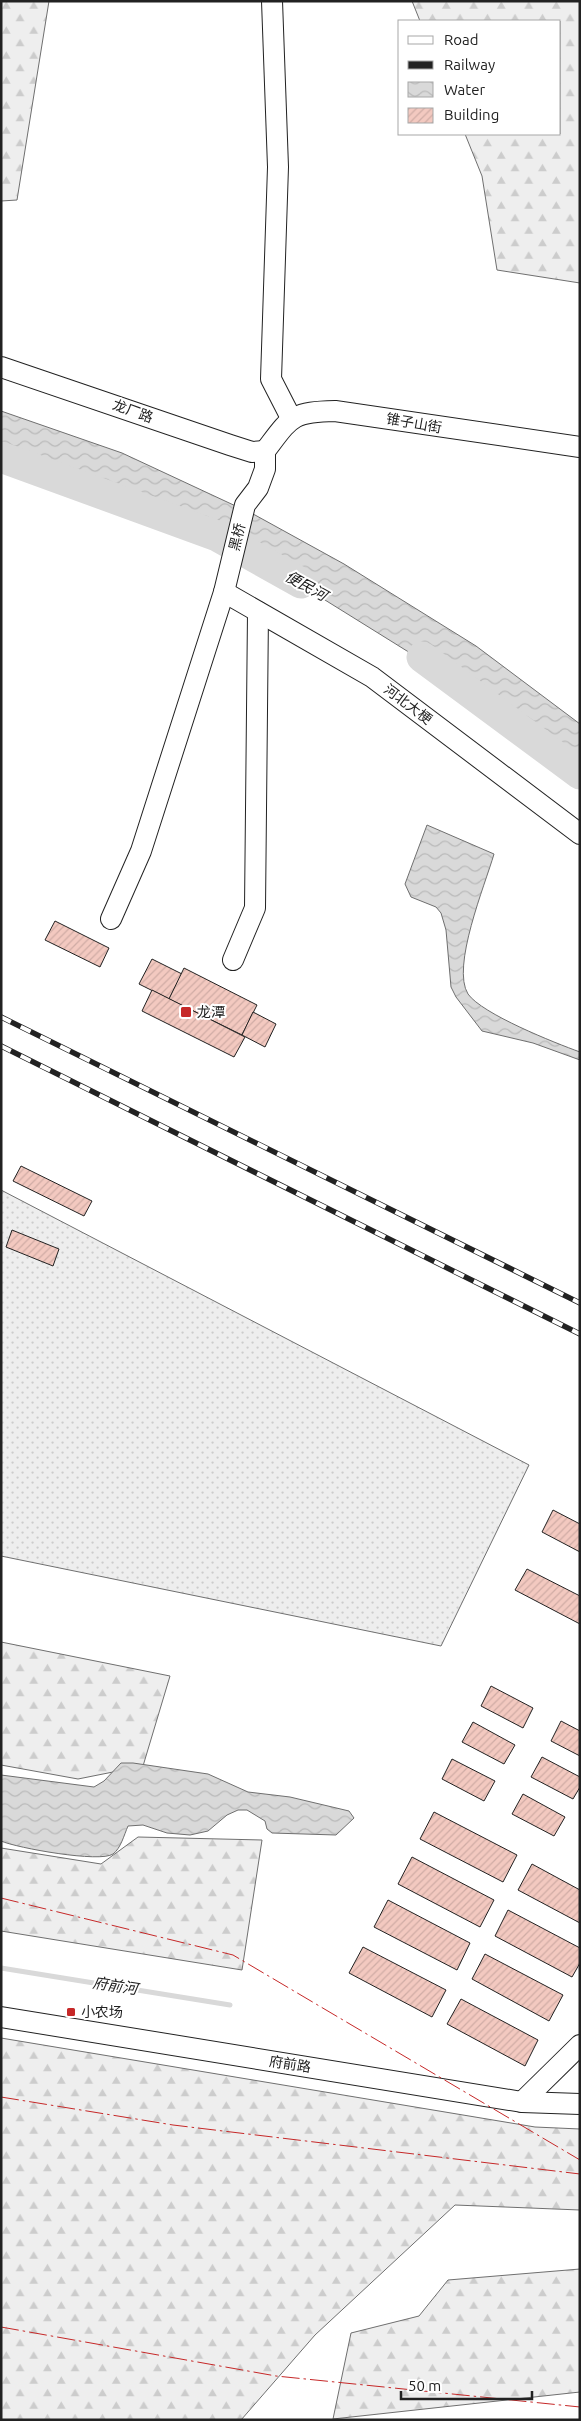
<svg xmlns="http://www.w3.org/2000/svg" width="581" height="2421" viewBox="0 0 581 2421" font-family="Ubuntu,'Noto Sans SC',sans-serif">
<defs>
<pattern id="grass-dots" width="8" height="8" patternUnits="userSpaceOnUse" patternTransform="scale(1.25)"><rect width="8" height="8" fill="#eee"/><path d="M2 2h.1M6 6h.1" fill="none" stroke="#ccc" stroke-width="1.8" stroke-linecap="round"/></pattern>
<pattern id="forest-firs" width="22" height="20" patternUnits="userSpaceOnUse" patternTransform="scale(1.25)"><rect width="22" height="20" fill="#eee"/><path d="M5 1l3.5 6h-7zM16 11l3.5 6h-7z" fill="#ccc"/></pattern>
<pattern id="water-waves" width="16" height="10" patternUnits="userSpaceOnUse" patternTransform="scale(1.25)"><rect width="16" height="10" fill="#d9d9d9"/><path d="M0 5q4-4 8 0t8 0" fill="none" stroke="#bababa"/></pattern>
<pattern id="building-hatch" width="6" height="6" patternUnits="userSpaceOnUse" patternTransform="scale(1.25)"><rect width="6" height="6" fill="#f3c9c0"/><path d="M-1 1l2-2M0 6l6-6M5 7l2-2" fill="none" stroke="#d0aca5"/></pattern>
</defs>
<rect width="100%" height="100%" fill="#fff"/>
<path fill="url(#grass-dots)" stroke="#6f6f6f" d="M 1,1190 L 529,1465 L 441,1646 L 1,1556 Z"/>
<g fill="url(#forest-firs)" stroke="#6f6f6f">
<path d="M 1,1 L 49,1 L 17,200 L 1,201 Z"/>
<path d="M 412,1 L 580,1 L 580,283 L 497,270 L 482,176 L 465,134 L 560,134 L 560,21 L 420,21 Z"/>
<path d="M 1,1642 L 170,1676 L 143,1766 L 78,1779 L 1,1765 Z"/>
<path d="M 138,1837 L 262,1840 L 242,1970 L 1,1931 L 1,1848 L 101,1864 Z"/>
<path d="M 1,2038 L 535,2127 L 580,2129 L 580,2210 L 455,2205 L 315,2335 L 241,2420 L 1,2420 Z"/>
<path d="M 580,2269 L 580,2392 L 333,2419 L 351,2333 L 419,2316 L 448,2280 Z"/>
</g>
<g fill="url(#water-waves)" stroke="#6f6f6f">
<path d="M 1,411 L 122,453 L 255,515 L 344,564 L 476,646 L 580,724 L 580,773 L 452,679 L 243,549 L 190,521 L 1,449 Z"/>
<path d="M 427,825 L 494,854 C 485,885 451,967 468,994 C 482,1014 555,1043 580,1052 L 580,1060 L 533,1043 L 482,1031 L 456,997 L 451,987 L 446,930 L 441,913 L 436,907 L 411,897 L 405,884 Z"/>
<path d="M 121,1763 L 133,1763 L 208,1774 L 248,1792 L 290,1797 L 349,1811 L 354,1818 L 336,1835 L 272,1833 L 267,1829 L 265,1821 L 247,1810 L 238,1810 L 227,1815 L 208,1831 L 190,1835 L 167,1833 L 143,1825 L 128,1826 C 124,1835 121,1848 113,1854 C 100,1863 17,1848 1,1841 L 1,1775 L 94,1787 L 104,1781 Z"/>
</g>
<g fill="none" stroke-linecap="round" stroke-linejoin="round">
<path stroke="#d9d9d9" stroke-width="5" d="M 1,1968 L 230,2005"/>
<g stroke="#d9d9d9" stroke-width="31">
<path d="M 1,457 L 217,536 L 301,583"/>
<path d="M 422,657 L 580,774"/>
</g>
</g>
<g fill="url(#building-hatch)" stroke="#222">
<path d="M 55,921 L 109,948 L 100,967 L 45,940 Z"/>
<path d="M 152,959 L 182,974 L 169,999 L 139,984 Z"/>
<path d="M 184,968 L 257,1005 L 242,1035 L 169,999 Z"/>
<path d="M 152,990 L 245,1037 L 234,1057 L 142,1011 Z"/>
<path d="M 253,1012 L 276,1024 L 265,1047 L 242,1035 Z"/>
<path d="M 21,1166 L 92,1201 L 84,1216 L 13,1181 Z"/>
<path d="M 12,1230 L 59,1249 L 53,1266 L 6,1247 Z"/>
<path d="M 553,1510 L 580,1524 L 580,1552 L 542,1532 Z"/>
<path d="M 527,1569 L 580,1596 L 580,1624 L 515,1590 Z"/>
<path d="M 491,1686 L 533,1708 L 523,1728 L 481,1706 Z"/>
<path d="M 561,1721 L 580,1731 L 580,1756 L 551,1741 Z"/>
<path d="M 473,1722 L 515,1745 L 504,1764 L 462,1742 Z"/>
<path d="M 542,1757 L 580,1777 L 580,1787 L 573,1799 L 531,1777 Z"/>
<path d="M 452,1759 L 495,1781 L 484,1801 L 442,1779 Z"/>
<path d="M 523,1794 L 565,1817 L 554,1836 L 512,1814 Z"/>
<path d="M 434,1812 L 517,1855 L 503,1882 L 420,1839 Z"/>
<path d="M 412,1857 L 494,1900 L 480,1927 L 398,1884 Z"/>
<path d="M 532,1864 L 580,1890 L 580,1923 L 518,1890 Z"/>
<path d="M 388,1900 L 470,1943 L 457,1970 L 374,1927 Z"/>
<path d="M 508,1910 L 580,1948 L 580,1963 L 572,1977 L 495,1936 Z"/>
<path d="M 363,1947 L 446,1990 L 432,2017 L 349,1973 Z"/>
<path d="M 485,1954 L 563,1995 L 549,2021 L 472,1979 Z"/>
<path d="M 461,1999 L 538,2040 L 525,2066 L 447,2024 Z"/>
</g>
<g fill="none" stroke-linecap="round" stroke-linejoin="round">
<defs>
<g id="minor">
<path d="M 272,1 L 278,167 L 271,379 L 291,418"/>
<path d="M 1,367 L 230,445 L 252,452 L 265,451"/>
<path d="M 265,451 C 291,417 291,412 335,411 L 580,447"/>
<path d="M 224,592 L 372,677 L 580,834"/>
<path d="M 111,919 L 141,851 L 224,592 L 245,505 L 258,488 L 265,469 L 265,451"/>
<path d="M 233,960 L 255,908 L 258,612"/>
<path d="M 1,2017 L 522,2102 L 580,2104"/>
<path d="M 522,2102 L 580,2045"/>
</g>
</defs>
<use href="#minor" stroke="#222" stroke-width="22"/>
<use href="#minor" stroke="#fff" stroke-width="20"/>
<defs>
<g id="rail">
<path d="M 1,1017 L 580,1303"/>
<path d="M 1,1046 L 580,1334"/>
</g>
</defs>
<use href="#rail" stroke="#222" stroke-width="5.5"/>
<use href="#rail" stroke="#fff" stroke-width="4" stroke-dasharray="11" stroke-linecap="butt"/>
<g stroke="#c62828" stroke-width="1" stroke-dasharray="18 4 2.5 4" stroke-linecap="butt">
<path d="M 1,1898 L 233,1955 L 580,2160"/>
<path d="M 1,2097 L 173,2125 L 580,2174"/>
<path d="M 1,2327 L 276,2376 L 580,2407"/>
</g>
</g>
<g fill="#c62828" stroke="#fff" stroke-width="2">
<rect x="180" y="1006" width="12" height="12" rx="2.5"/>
<rect x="66" y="2007" width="10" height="10" rx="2.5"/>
</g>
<g text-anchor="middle" stroke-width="4" stroke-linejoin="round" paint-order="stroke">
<g font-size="14" fill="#222" stroke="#fff">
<text transform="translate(133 411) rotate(20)" y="5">龙厂路</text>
<text transform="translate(414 423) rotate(10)" y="5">锥子山街</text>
<text transform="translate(237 537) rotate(-76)" y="5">黑桥</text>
<text transform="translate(408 704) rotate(37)" y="5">河北大梗</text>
<text transform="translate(290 2064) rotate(9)" y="5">府前路</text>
</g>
<g font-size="14" fill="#222" stroke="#fff" text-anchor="start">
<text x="197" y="1017">龙潭</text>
<text x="81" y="2017">小农场</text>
</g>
<g font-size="15" font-style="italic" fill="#222" stroke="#fff">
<text transform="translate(306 586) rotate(29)" y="5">便民河</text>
<text transform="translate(115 1986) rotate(9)" y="5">府前河</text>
</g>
</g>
<rect width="581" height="2421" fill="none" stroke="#222222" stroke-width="5"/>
<rect x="398" y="20" width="162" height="115" fill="#ffffff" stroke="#a7a7a7"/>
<rect x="408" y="36" width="25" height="8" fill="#ffffff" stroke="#a7a7a7"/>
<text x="444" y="45" font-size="15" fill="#222222">Road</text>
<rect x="408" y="61" width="25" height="8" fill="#222222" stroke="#a7a7a7"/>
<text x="444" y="70" font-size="15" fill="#222222">Railway</text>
<rect x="408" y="82" width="25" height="15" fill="url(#water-waves)" stroke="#a7a7a7"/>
<text x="444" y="95" font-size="15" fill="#222222">Water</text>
<rect x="408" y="108" width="25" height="15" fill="url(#building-hatch)" stroke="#a7a7a7"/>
<text x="444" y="120" font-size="15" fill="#222222">Building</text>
<path d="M401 2391v8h131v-8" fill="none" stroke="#222222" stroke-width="2.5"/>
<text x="408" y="2391" font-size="15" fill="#222222" stroke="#ffffff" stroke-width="4" paint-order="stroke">50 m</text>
</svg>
